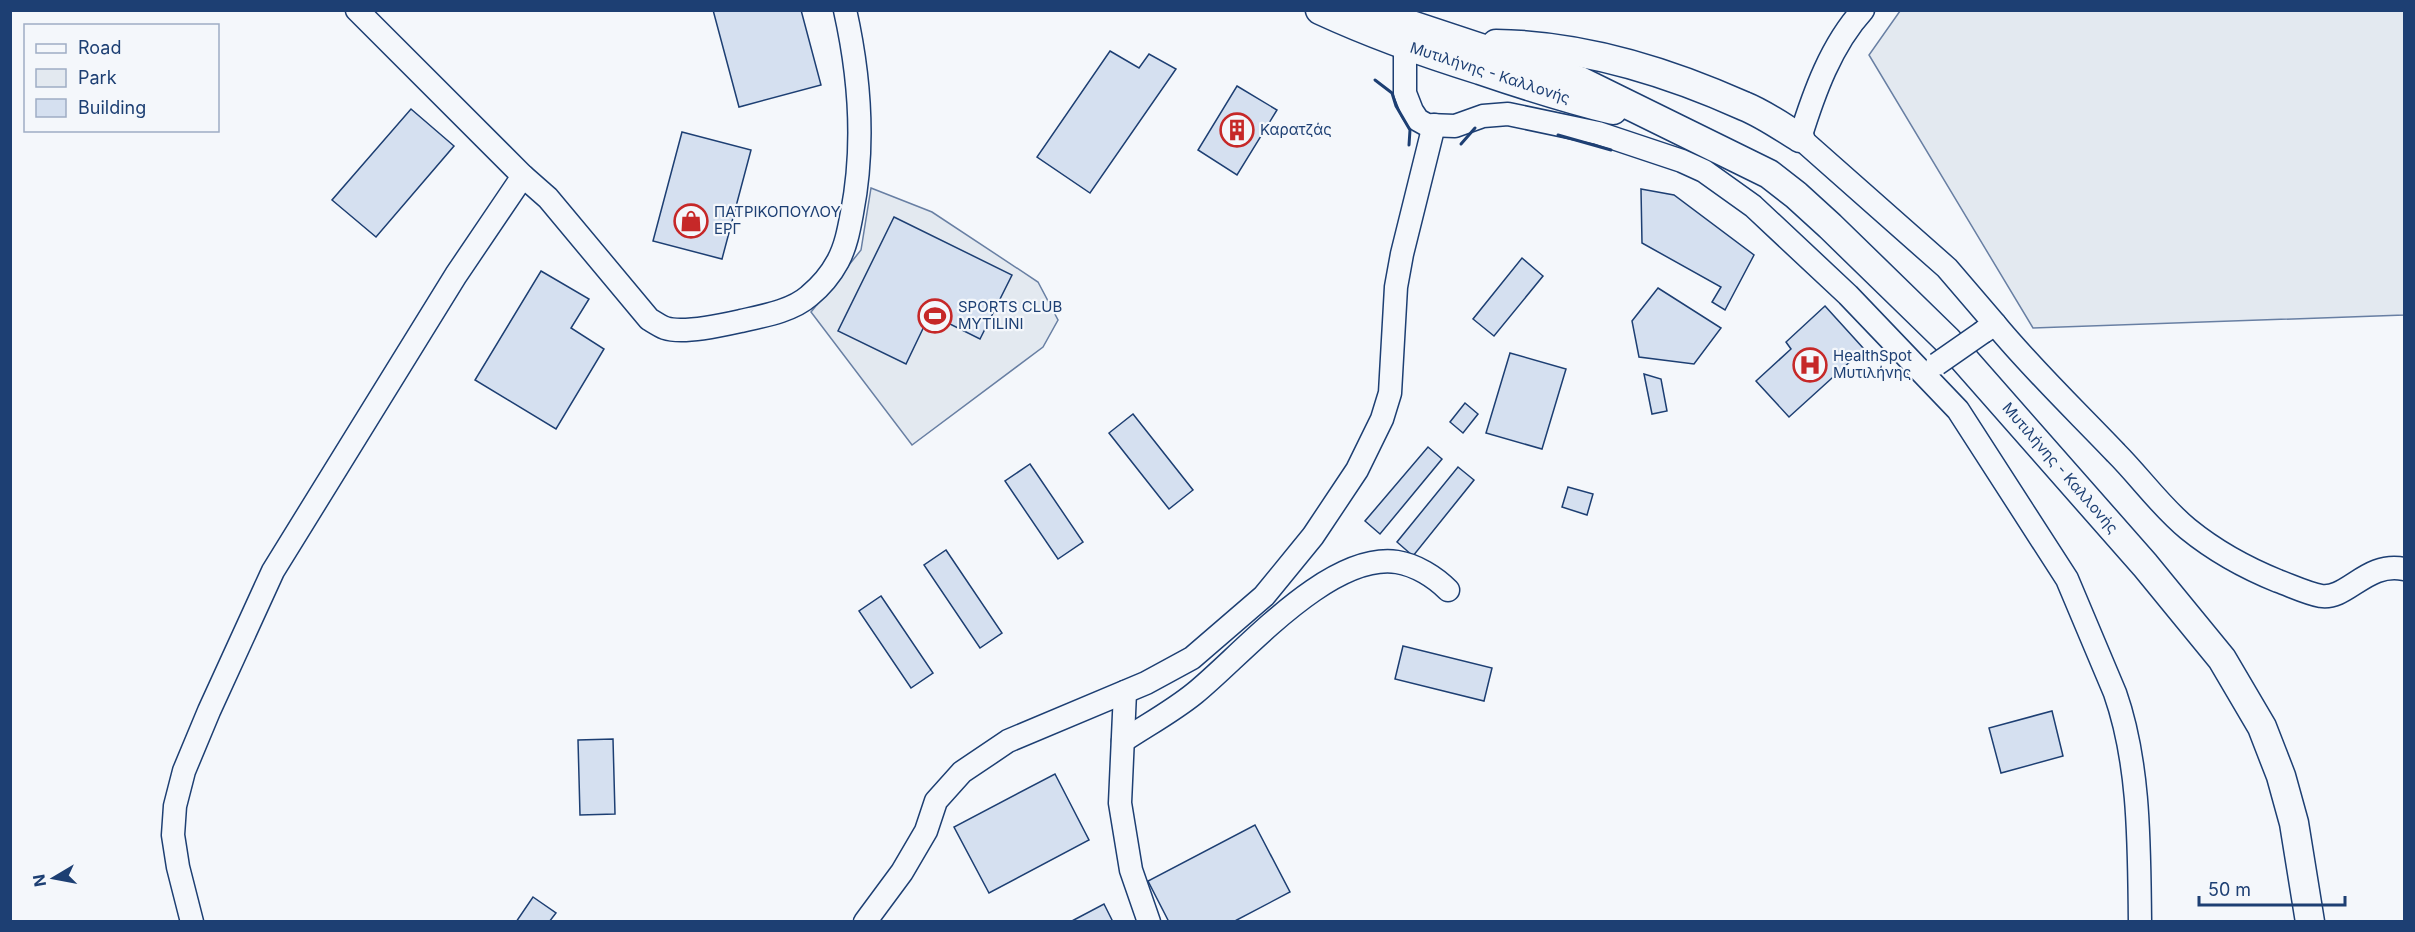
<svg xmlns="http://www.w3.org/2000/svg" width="2415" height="932" viewBox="0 0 2415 932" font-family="Inter,sans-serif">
<rect width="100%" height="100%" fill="#f4f7fb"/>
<g fill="#e3e9f0" stroke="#687fa3" stroke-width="1.5">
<path d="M 1900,11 L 2404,11 L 2404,315 L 2033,328 L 1869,55 Z"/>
<path d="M 871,188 L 932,212 L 1038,282 L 1058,320 L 1043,347 L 912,445 L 811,312 L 861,250 Z"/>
</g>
<g fill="#d5e0f0" stroke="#1d3f73" stroke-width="1.5">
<path d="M 713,10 L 801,10 L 821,85 L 739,107 Z"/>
<path d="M 1110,51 L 1139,68 L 1149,54 L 1176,69 L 1090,193 L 1037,157 Z"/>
<path d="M 1237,86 L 1277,110 L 1237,175 L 1198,150 Z"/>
<path d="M 411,109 L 454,146 L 376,237 L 332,200 Z"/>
<path d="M 682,132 L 751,150 L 722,259 L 653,241 Z"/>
<path d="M 1641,189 L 1674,195 L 1754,255 L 1725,310 L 1712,302 L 1721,287 L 1642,243 Z"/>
<path d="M 894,217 L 1012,275 L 980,339 L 930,314 L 906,364 L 838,331 Z"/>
<path d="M 1522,258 L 1543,276 L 1494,336 L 1473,319 Z"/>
<path d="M 541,271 L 589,299 L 571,328 L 604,349 L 556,429 L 475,380 Z"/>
<path d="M 1658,288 L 1721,328 L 1694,364 L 1639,357 L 1632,321 Z"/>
<path d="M 1825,306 L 1864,349 L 1789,417 L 1756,381 L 1791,349 L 1786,342 Z"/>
<path d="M 1510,353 L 1566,369 L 1542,449 L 1486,433 Z"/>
<path d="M 1644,374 L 1661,379 L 1667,411 L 1652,414 Z"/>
<path d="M 1465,403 L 1478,414 L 1463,433 L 1450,422 Z"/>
<path d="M 1133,414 L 1193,490 L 1169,509 L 1109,433 Z"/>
<path d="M 1428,447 L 1442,459 L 1380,534 L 1365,521 Z"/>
<path d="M 1030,464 L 1083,542 L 1058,559 L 1005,481 Z"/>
<path d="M 1458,467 L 1474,480 L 1413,556 L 1397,542 Z"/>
<path d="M 1568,487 L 1593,494 L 1587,515 L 1562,507 Z"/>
<path d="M 946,550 L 1002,633 L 980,648 L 924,565 Z"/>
<path d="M 881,596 L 933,673 L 911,688 L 859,611 Z"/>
<path d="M 1403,646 L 1492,668 L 1484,701 L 1395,679 Z"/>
<path d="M 2052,711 L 2063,756 L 2001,773 L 1989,728 Z"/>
<path d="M 613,739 L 615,814 L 580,815 L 578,740 Z"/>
<path d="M 1055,774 L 1089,840 L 989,893 L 954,827 Z"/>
<path d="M 1255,825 L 1290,892 L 1233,922 L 1169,922 L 1148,881 Z"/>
<path d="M 533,897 L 556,913 L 549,922 L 516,922 Z"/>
<path d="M 1104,904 L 1113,922 L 1070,922 Z"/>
</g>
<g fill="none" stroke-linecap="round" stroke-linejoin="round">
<defs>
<g id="minor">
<path d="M 357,10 L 523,176 L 548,198 L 649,319 C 654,322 660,326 665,328 C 683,334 723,325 741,321 C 763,316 792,311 809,296 C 820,287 831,274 838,261 C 846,246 849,229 852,213 C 865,146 860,77 845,10"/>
<path d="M 1863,10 C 1831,45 1814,93 1800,138 L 1947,268 L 1995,324 L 1983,332"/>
<path d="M 1410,30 L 1405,46 L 1405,93 L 1412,111 L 1418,120 L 1427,125 L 1455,126 L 1483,116 L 1508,114 L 1598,133 L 1682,161 L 1704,171 L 1753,206 L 1848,295 L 1958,410 L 2067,579 L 2115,693 C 2140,764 2139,846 2140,922"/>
<path d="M 1995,324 C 2033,370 2075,410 2116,453 C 2140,477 2161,507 2188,529 C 2215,551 2246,568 2278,581 C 2292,586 2306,593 2321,596 C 2347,600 2367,561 2404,569"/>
<path d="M 1125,692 L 1120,803 L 1131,870 L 1149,922"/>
<path d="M 1123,741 C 1147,725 1173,711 1195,693 C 1244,653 1329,552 1397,562 C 1416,565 1435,577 1448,590"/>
<path d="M 192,922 L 178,867 L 173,835 L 175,806 L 184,771 L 209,711 L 273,571 L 456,275 L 523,176"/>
<path d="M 865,922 L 902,872 L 926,831 L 936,801 L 962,772 L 1008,741 L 1146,683 L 1192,658 L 1264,596 L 1313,536 L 1357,470 L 1382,419 L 1390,393 L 1396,287 L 1402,254 L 1434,125"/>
</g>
<g id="major">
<path d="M 1320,10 C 1372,34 1425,53 1480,70 C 1524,85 1568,99 1613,110"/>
<path d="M 1366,10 L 1580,81 L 1769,174 L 1796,195 L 1830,226 L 1947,340 L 2145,565 L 2222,659 L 2262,727 L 2281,776 L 2294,823 L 2310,922"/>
<path d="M 1496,44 C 1582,45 1666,71 1744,106 C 1764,114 1782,127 1800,138"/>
</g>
</defs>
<use href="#minor" stroke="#1d3f73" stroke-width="25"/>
<use href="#major" stroke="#1d3f73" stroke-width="31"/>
<use href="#minor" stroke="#f4f7fb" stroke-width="22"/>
<use href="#major" stroke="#f4f7fb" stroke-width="28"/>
<defs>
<path id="minor-bridge" d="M 1937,364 L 1983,332"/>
</defs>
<use href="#minor-bridge" stroke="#1d3f73" stroke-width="25" stroke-linecap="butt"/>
<use href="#minor-bridge" stroke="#f4f7fb" stroke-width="22"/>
<g stroke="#1d3f73" stroke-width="3">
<path d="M 1375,80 L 1392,93 L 1396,106 L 1410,130 L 1409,145"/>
<path d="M 1558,135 L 1611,150"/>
<path d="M 1461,144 L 1475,128"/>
</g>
</g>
<defs>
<symbol id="building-ring" viewBox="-11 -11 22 22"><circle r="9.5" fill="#f4f7fb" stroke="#c62828" stroke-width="1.5"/><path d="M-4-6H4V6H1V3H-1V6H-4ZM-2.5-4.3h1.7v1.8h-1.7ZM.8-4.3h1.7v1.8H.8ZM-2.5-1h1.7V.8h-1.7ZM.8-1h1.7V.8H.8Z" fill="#c62828"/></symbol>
<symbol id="shop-ring" viewBox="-11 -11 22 22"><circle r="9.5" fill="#f4f7fb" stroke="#c62828" stroke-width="1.5"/><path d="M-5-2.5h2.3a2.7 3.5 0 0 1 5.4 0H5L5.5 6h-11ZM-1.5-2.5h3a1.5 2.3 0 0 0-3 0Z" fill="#c62828"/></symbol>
<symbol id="stadium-ring" viewBox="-11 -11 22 22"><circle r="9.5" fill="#f4f7fb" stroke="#c62828" stroke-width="1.5"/><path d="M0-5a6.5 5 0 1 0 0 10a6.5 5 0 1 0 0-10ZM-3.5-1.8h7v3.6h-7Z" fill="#c62828"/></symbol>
<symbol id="hospital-ring" viewBox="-11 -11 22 22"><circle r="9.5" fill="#f4f7fb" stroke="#c62828" stroke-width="1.5"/><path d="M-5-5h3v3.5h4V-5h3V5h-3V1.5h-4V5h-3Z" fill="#c62828"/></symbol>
</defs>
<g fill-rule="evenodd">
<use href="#building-ring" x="1218" y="111" width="38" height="38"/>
<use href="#shop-ring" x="672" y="202" width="38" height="38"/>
<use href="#stadium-ring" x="916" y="297" width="38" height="38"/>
<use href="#hospital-ring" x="1791" y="346" width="38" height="38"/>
</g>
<g text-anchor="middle" stroke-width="4.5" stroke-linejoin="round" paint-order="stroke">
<g font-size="15" fill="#1d3f73" stroke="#f4f7fb">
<text transform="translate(1490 73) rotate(18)" y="5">Μυτιλήνης - Καλλονής</text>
<text transform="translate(2060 468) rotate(49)" y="5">Μυτιλήνης - Καλλονής</text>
</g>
<g font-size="15" fill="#1d3f73" stroke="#f4f7fb" text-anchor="start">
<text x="1260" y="135">Καρατζάς</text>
<text x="714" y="217">ΠΑΤΡΙΚΟΠΟΥΛΟΥ<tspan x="714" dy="17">ΕΡΓ</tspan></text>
<text x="958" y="312">SPORTS CLUB<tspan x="958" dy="17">MYTILINI</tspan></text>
<text x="1833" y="361">HealthSpot<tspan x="1833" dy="17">Μυτιλήνης</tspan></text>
</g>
</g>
<rect width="2415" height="932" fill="none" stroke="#1d3f73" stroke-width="24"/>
<rect x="24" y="24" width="195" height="108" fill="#f4f7fb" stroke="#9eadc5" stroke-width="1.5"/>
<rect x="36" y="44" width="30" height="9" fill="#f4f7fb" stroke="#9eadc5" stroke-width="1.5"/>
<text x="78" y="54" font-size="18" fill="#1d3f73">Road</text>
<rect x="36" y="69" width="30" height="18" fill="#e3e9f0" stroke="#9eadc5" stroke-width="1.5"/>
<text x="78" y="84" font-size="18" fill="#1d3f73">Park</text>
<rect x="36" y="99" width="30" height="18" fill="#d5e0f0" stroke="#9eadc5" stroke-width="1.5"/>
<text x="78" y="114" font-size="18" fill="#1d3f73">Building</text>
<g transform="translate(54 878) rotate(260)" stroke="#f4f7fb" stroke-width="4.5" paint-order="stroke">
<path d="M0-4.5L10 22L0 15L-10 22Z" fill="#1d3f73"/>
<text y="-9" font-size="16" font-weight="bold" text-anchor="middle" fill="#1d3f73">N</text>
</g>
<path d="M2199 896v9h146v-9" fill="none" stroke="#1d3f73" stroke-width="3"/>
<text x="2208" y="896" font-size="18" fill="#1d3f73" stroke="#f4f7fb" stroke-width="4.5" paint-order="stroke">50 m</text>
</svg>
